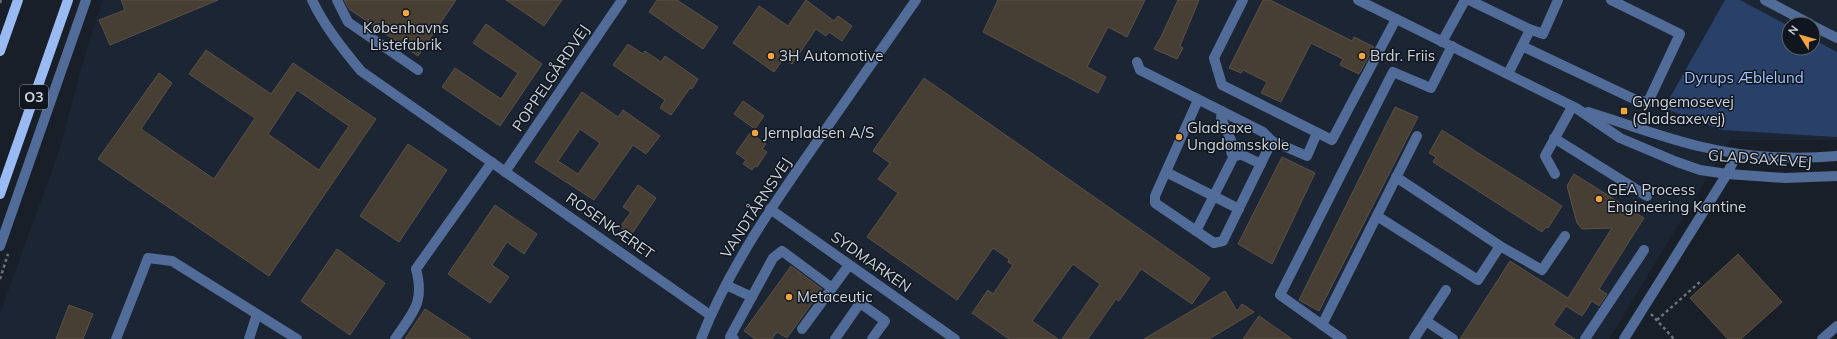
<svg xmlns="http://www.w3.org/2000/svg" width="1837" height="339" viewBox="0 0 1837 339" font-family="Mulish,sans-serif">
<rect width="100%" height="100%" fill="#191f28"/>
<path fill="#1c2534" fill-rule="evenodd" d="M 103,0 L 1837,0 L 1837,140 L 1730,140 L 1609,339 L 0,339 L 0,313 L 58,154 L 89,41 ZM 1789,24 L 1813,24 L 1813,48 L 1789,48 Z"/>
<path fill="#294169" d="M 1725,0 L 1740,0 L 1789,26 L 1789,48 L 1813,48 L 1813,39 L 1837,52 L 1837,137 L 1722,130 L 1664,108 Z"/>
<g fill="#473e34" stroke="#5a5146" fill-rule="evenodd">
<path d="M 121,0 L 218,0 L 110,45 L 99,20 L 125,10 Z"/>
<path d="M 344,0 L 456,0 L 418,56 L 349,9 Z"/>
<path d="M 506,0 L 562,0 L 544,26 Z"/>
<path d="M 657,0 L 677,0 L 718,27 L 703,49 L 649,12 Z"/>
<path d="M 806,0 L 834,21 L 838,16 L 852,26 L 842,41 L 829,32 L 826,36 L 816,29 L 792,64 L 784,58 L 774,72 L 733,43 L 759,6 L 788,26 Z"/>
<path d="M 998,0 L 1145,0 L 1127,37 L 1108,27 L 1087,67 L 1106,77 L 1098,93 L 983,32 Z"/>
<path d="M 1178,0 L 1199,0 L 1180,46 L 1183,48 L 1177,59 L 1154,49 L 1161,37 Z"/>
<path d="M 1263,0 L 1270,0 L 1352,41 L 1354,37 L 1374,47 L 1359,74 L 1340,65 L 1343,59 L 1311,43 L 1281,102 L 1261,93 L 1267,82 L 1243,70 L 1241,73 L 1229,68 Z"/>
<path d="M 486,24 L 542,64 L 500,126 L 442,87 L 455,68 L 501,99 L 518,73 L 473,43 Z"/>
<path d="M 628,44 L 643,54 L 645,51 L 661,62 L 665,56 L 698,79 L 692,89 L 690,88 L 671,115 L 660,108 L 665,100 L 613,65 Z"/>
<path d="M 206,50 L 271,94 L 293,63 L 376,119 L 269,276 L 98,159 L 159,73 L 172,83 L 141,129 L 214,179 L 255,118 L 189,74 ZM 297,90 L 349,126 L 319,170 L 268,134 Z"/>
<path d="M 924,78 L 1210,278 L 1192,304 L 1141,269 L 1119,301 L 1116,299 L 1088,339 L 1062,339 L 1100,284 L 1073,264 L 1032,321 L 1058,339 L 1009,339 L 972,313 L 988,290 L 993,294 L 1013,265 L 1008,262 L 1009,259 L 993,248 L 957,300 L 867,237 L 898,193 L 878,179 L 890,163 L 873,151 Z"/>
<path d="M 582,92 L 618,117 L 623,110 L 660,136 L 646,154 L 633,145 L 594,200 L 535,162 ZM 580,129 L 600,143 L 578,174 L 558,161 Z"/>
<path d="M 743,101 L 764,116 L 755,129 L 734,114 Z"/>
<path d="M 1395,107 L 1418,117 L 1319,311 L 1299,300 Z"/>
<path d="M 1442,130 L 1562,206 L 1548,228 L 1546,227 L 1542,232 L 1433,162 L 1436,157 L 1429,153 Z"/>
<path d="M 750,133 L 766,144 L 762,149 L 767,152 L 757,167 L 755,166 L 752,170 L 743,164 L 746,160 L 736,153 Z"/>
<path d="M 408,144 L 447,170 L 399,242 L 360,216 Z"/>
<path d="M 1282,157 L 1315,173 L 1272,264 L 1238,244 Z"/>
<path d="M 1574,174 L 1644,218 L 1599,289 L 1607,294 L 1599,306 L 1592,301 L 1582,316 L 1566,306 L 1553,325 L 1575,339 L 1460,339 L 1510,261 L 1568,298 L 1612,228 L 1582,229 L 1577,223 L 1567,186 Z"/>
<path d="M 638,185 L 656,198 L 631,235 L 620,227 L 631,212 L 623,207 Z"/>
<path d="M 495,205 L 537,234 L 524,254 L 507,242 L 492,265 L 509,277 L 490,303 L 448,274 Z"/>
<path d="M 337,249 L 385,283 L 350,335 L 301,301 Z"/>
<path d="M 1738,254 L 1782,302 L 1741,339 L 1728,339 L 1690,298 Z"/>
<path d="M 791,266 L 822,289 L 787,338 L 777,332 L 772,339 L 755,339 L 744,331 Z"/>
<path d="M 1225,291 L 1237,311 L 1242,304 L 1254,312 L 1209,339 L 1144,339 Z"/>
<path d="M 69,305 L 93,314 L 83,339 L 56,339 Z"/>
<path d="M 425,309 L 471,339 L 405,339 Z"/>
<path d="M 1259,316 L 1292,339 L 1243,339 Z"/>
</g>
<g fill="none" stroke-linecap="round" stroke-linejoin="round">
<g stroke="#6f747c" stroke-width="2.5" stroke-dasharray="3 3" stroke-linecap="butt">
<path d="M 0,3 L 1,0"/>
<path d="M 0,279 L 8,254"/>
<path d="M 1651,314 L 1674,339"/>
<path d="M 1657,320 L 1701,281"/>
</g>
<g stroke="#516c98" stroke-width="10">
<path d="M 312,0 C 325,27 342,48 361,71 L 710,315"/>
<path d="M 337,0 L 348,22 L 418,70"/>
<path d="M 1243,0 L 1214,58 L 1222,85 L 1332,140 L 1396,19"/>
<path d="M 1358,0 L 1576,108 L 1620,138 L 1677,162 L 1700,170 L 1727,174 L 1785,178 L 1837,176"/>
<path d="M 1469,0 L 1529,29 L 1529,32 L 1508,74"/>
<path d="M 1765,0 L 1810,24"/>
<path d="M 1813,26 L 1837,38"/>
<path d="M 1529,29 L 1543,34 L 1558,0"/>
<path d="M 1442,42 L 1465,0"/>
<path d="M 1522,46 L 1636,100 L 1648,102 L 1680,34 L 1611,0"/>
<path d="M 1137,62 L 1140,70 L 1263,132 L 1272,141"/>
<path d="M 1198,100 L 1155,196 L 1155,203 L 1214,243 L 1223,241 L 1272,141 L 1307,156 L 1317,133"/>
<path d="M 1222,111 L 1221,118 L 1234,147"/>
<path d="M 1588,112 C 1624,123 1661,137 1698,146 C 1743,157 1791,160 1837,156"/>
<path d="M 1554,138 L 1647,196"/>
<circle cx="1236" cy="151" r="5"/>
<path d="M 1240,154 L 1261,164"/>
<path d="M 505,172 L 622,0"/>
<path d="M 1166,172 L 1239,209"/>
<path d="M 1555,174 L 1545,156 L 1572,107"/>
<path d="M 1396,177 L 1500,246 L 1542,270 L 1565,236"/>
<path d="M 770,209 L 955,339"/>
<path d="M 1377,216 L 1478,280 L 1500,246"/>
<path d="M 1196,231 L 1234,156"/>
<path d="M 0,246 L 86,0"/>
<path d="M 726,285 L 752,297"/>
<path d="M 1426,321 L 1453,339"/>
<path d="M 1322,325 L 1417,136"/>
<path d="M 802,329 L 849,265"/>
<path d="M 116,339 L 148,258 L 172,261 L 297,339"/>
<path d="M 249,339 L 257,314"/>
<path d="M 395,339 C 413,312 425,303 416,269 L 492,162"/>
<path d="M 701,339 C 728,270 770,209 812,149 C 847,99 881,50 916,0"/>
<path d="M 734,339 L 730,337 L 773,258 L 782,251 L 832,288"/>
<path d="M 835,339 L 860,303 L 885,321 L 872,339"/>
<path d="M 1342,339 L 1280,295 L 1393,72 L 1431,88 L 1452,46"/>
<path d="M 1414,339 L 1446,290"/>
<path d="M 1585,339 L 1644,250"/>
<path d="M 1624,339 L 1727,174 L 1737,154"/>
<path d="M 1822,339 L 1837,326"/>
</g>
<g stroke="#99baf2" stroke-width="10">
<path d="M 0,51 L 18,0"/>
<path d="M 0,194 L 68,0"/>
</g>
</g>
<g fill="#f3a442" stroke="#10161f" stroke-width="1.5">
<circle cx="406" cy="13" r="4"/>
<circle cx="771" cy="56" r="4"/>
<circle cx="1362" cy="56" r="4"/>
<rect x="1620" y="107" width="8" height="8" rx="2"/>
<circle cx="755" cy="133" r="4"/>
<circle cx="1179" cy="137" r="4"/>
<circle cx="1599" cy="199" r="4"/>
<circle cx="789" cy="297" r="4"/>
</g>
<g text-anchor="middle" stroke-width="3" stroke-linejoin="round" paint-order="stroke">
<rect fill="#10161f" stroke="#969aa2" stroke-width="1" x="20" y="85" width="28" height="24" rx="3"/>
<g font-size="14" font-weight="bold" fill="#cfd3da">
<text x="34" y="102">O3</text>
</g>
<g font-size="15" fill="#cfd3da" stroke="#10161f" text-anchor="start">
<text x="406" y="33" text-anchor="middle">Københavns<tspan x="406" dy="17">Listefabrik</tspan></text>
<text x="779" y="61">3H Automotive</text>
<text x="1370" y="61">Brdr. Friis</text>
<text x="1632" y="107">Gyngemosevej<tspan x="1632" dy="17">(Gladsaxevej)</tspan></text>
<text x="1187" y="133">Gladsaxe<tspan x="1187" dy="17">Ungdomsskole</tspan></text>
<text x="763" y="138">Jernpladsen A/S</text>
<text x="1607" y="195">GEA Process<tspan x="1607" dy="17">Engineering Kantine</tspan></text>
<text x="797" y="302">Metaceutic</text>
</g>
<g font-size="15" fill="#cfd3da" stroke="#10161f">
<text transform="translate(551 78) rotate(-56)" y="5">POPPELGÅRDVEJ</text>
<text transform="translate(1760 159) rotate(4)" y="5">GLADSAXEVEJ</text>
<text transform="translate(756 208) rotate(-57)" y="5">VANDTÅRNSVEJ</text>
<text transform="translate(610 226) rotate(35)" y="5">ROSENKÆRET</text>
<text transform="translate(871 262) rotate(35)" y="5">SYDMARKEN</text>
</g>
<g font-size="15" fill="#a4c5fc" stroke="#10161f">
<text x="1744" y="83">Dyrups Æblelund</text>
</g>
</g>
<g transform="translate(1801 36) rotate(307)"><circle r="19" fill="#10161f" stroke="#5c626a"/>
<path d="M0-3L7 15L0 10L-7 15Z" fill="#f3a442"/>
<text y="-6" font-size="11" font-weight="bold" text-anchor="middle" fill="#cfd3da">N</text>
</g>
</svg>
